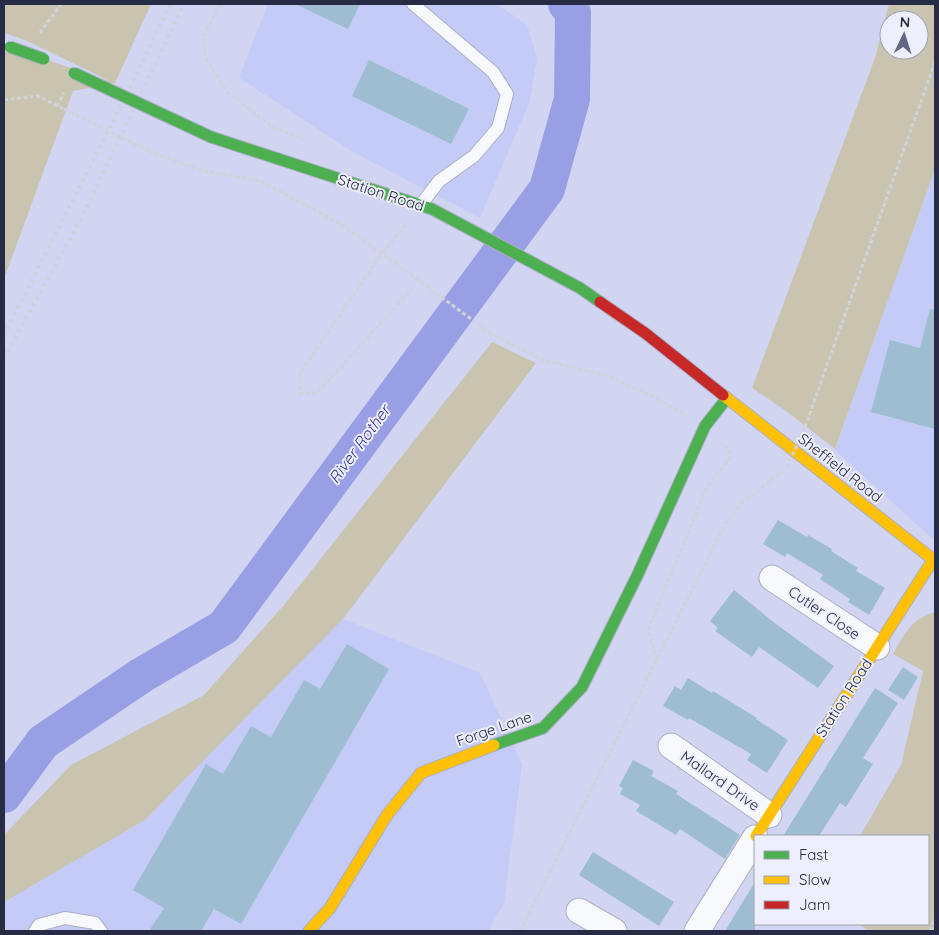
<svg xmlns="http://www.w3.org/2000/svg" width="939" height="935" viewBox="0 0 939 935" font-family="Quicksand,sans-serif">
<rect width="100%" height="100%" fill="#d1d5f1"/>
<g fill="#c4cbf6">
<path d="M 268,4 L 497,4 L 527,25 L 537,58 L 530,101 L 480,218 L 353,152 L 239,78 Z"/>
<path d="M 935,169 L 935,541 L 835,450 Z"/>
<path d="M 343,619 L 480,673 L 522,764 L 504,903 L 488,931 L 4,931 L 4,901 L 145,820 Z"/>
</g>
<g fill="#c9c4b0" fill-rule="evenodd">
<path d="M 4,4 L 151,4 L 115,83 L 73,91 L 4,279 L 4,51 L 44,59 L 110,81 L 25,40 L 4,33 Z"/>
<path d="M 889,4 L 935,4 L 935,169 L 835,449 L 786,411 L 752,388 L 875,58 ZM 889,20 L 919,20 L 919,50 L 889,50 Z"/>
<path d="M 492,342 L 536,363 L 343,619 L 145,820 L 4,902 L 4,835 L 71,765 L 204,695 L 285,604 Z"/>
<path d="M 935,612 L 935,931 L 869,931 L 858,924 L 928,924 L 928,836 L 860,836 L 901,765 L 923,671 L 893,654 C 905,633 911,619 935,612 Z"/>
</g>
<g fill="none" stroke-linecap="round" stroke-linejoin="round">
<path stroke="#999fe4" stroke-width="36" d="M 4,795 L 43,742 L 142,675 L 224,627 L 547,189 L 572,99 L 573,13 L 566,4"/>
</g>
<g fill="#9ebdd1">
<path d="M 295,4 L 360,4 L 348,29 Z"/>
<path d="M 369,60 L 469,109 L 451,144 L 352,96 Z"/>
<path d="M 930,309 L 935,310 L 935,429 L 871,412 L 890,340 L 920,348 Z"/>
<path d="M 778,520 L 807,537 L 808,535 L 832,549 L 831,551 L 858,568 L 856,571 L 885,588 L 869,615 L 848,602 L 850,599 L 820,579 L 823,575 L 787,553 L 785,557 L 763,544 Z"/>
<path d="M 734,590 L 776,624 L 834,666 L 818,688 L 759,647 L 752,657 L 715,631 L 718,628 L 710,621 Z"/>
<path d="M 347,644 L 389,669 L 241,924 L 214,909 L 201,931 L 149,931 L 164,908 L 133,890 L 206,764 L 223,774 L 251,726 L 271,737 L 304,680 L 320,689 Z"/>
<path d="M 903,667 L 918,677 L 904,700 L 888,690 Z"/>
<path d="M 688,678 L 712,693 L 713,691 L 757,718 L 756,719 L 788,740 L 767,773 L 747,760 L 751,754 L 689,718 L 688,720 L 663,706 L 675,686 L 681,690 Z"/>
<path d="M 875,688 L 898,703 L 863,758 L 873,764 L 846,807 L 840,803 L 819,836 L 783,836 Z"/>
<path d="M 633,760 L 654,771 L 651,776 L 678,791 L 676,794 L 740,835 L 725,859 L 680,829 L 676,835 L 636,811 L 640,805 L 620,794 L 623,788 L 619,786 Z"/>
<path d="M 593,852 L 674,902 L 659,926 L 579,875 Z"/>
<path d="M 755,882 L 755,931 L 725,931 Z"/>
</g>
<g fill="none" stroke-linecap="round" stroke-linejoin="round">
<defs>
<g id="lane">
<path d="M 413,4 L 493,72 L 507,94 L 498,128 L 474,156 L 439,181 L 420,206"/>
<path d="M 35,931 L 39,925 L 65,918 L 95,923 L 101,931"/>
</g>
<g id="street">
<path d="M 772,578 L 877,647"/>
<path d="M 671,746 L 769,815"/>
<path d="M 579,911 L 614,931"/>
<path d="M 697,931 L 755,838"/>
</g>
<g id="fast">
<path d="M 211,137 L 432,209 L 580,288 L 600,302"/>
<path d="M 494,745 L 543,728 L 582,687 L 638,574 L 705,426 L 727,398"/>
</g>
<g id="slow">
<path d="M 723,395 L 935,561"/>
<path d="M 756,836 L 933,560"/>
<path d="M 309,931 L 330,908 L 387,815 L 421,773 L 494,745"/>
</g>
<path id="jam" d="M 600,302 L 645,333 L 723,395"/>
</defs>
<use href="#lane" stroke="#abaec6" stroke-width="14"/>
<use href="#street" stroke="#abaec6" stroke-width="27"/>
<use href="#fast" stroke="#abaec6" stroke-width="13"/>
<use href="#slow" stroke="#abaec6" stroke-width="13"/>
<use href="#jam" stroke="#abaec6" stroke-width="13"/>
<g stroke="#d2d2db" stroke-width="3" stroke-dasharray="4 2.5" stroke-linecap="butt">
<path d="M 220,4 L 204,35 L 205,57 L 227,92 L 271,126 L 304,140"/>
<path d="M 40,33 L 61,4"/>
<path d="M 4,100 L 38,96 L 64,109"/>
<path d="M 57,106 L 64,93"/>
<path d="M 149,151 L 203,171 L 261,181 L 343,225 L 493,335 L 543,360 L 605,375 L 652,396 L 686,415"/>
<path d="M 406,225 L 382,253 L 300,373 L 300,393 L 317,393 L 412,289"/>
<path d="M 805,427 L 935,62"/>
<path d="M 657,661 L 648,630 L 707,487 L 730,458 L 730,451 L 722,443"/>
<path d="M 520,931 L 727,521 L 742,503 L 783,471"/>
<path d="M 931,931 L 935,916"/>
</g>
<use href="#lane" stroke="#f8f9fd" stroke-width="12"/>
<use href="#street" stroke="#f8f9fd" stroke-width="25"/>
<use href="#fast" stroke="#4caf50" stroke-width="11"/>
<use href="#slow" stroke="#ffc107" stroke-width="11"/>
<use href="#jam" stroke="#c62828" stroke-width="11"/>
<g stroke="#cfd1d9" stroke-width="4" stroke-dasharray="2.5 5" stroke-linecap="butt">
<path d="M 4,335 L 130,88 L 170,4"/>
<path d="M 4,358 L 83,215 L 184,4"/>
</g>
<defs>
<g id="fast-bridge">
<path d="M 10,47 L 44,59"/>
<path d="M 74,73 L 211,137"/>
</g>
</defs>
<use href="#fast-bridge" stroke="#abaec6" stroke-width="13" stroke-linecap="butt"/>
<g stroke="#d2d2db" stroke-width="3" stroke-dasharray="4 2.5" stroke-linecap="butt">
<path d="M 64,109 L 149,151"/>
<path d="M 787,467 L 805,427"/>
</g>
<use href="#fast-bridge" stroke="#4caf50" stroke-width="11"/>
</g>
<g text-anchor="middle" stroke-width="4" stroke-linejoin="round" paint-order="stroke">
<g font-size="15" fill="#282b44" stroke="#edeffc">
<text transform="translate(381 193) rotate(18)" y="5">Station Road</text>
<text transform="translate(840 468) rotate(38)" y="5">Sheffield Road</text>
<text transform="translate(824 613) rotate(34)" y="5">Cutler Close</text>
<text transform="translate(844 698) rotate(-57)" y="5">Station Road</text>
<text transform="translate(494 729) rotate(-19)" y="5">Forge Lane</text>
<text transform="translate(720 781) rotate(35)" y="5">Mallard Drive</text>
</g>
<g font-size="16" font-style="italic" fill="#393499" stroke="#edeffc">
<text transform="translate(359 444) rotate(-54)" y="6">River Rother</text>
</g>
</g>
<rect width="939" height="935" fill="none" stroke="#282b44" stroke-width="10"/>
<rect x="754" y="835" width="175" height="90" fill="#edeffc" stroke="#9ea1b2"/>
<rect x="764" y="851" width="25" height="8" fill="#4caf50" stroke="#9ea1b2"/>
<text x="799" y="860" font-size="15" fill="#282b44">Fast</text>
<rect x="764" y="876" width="25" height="8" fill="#ffc107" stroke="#9ea1b2"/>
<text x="799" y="885" font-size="15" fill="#282b44">Slow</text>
<rect x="764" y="901" width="25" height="8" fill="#c62828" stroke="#9ea1b2"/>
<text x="799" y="910" font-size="15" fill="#282b44">Jam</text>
<g transform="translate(904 35) rotate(4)"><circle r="24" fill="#edeffc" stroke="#9ea1b2"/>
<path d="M0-4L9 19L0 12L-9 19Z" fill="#636681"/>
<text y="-8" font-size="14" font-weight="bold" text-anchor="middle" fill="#282b44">N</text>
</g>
</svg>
